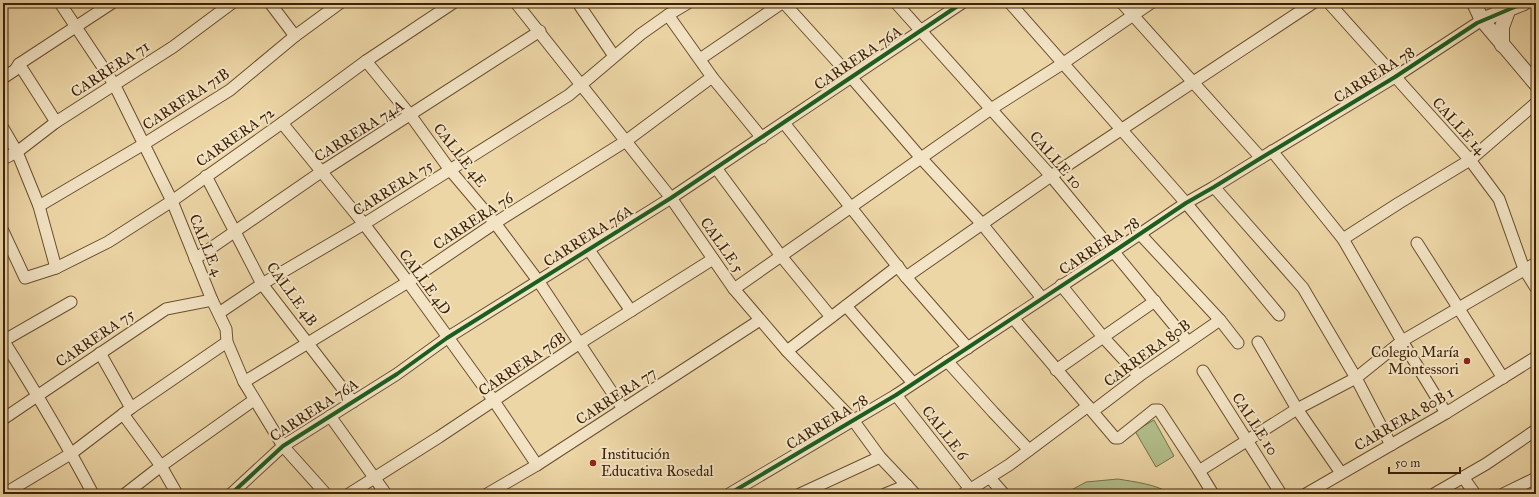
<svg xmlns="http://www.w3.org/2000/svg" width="1539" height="497" viewBox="0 0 1539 497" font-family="'IM FELL Great Primer',serif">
<rect width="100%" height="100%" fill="#edd6a6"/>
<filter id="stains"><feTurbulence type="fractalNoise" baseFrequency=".005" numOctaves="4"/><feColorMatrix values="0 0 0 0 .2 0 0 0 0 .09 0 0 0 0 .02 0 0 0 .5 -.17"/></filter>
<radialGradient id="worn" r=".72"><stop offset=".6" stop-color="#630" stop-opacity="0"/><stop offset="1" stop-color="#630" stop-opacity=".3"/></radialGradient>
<g fill="#b2bf8b" stroke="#78704a">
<path d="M 1154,420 L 1174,456 L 1156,467 L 1135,431 Z"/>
<path d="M 1118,479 C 1135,482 1156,484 1171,494 L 1064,494 L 1086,482 Z"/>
</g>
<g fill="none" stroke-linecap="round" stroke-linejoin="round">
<defs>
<g id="minor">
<path d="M 60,3 L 114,84 L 172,201 L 212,300 L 226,329 L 227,342 L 244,382 L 283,446 L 326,494"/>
<path d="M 270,3 L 295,36"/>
<path d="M 516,3 L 671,198 L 734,289 L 787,351 L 853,420 L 880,457 L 915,494"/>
<path d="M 578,3 L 614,56"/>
<path d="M 784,3 L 851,77 L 921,158 L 982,224 L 1042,298"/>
<path d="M 896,3 L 1051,176 L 1188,342"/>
<path d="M 1010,3 L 1186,203 L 1279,315"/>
<path d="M 1122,3 L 1261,158"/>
<path d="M 1329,3 L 1470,160 L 1499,199 L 1524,269 L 1536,288"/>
<path d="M 668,15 L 712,77 L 762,138"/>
<path d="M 700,59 L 782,3"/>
<path d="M 366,61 L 411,116 L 450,170 L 495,223 L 539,282 L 623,409"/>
<path d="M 19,64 L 56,122"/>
<path d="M 3,78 L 15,70 L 19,64 L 112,3"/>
<path d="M 282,123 L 364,224 L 408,282 L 494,401 L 537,465"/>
<path d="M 784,123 L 906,277 L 968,348"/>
<path d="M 3,128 L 17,152 L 39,206 L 56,268"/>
<path d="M 1272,151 L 1343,239 L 1402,341 L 1446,413"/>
<path d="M 3,159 L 17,152 L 56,122 L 173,47 L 232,3"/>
<path d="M 716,168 L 781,256 L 831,317"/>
<path d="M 206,176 L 262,284 L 353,402"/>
<path d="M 1214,187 L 1303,288 L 1356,378 L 1391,445"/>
<path d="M 39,206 L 144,144 L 230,90 L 295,36 L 340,3"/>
<path d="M 3,231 L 25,278 L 56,268 L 108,242 L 172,201 L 282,123 L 366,61 L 453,3"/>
<path d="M 1140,234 L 1220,320 L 1238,343"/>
<path d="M 1343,239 L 1399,203 L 1470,160 L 1536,103"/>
<path d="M 1417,243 L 1503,378"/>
<path d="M 589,250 L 631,311"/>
<path d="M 195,259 L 321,172 L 540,31"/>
<path d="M 906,277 L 1051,176 L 1313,3"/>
<path d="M 1061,285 L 1103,337 L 1139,376"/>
<path d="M 734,289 L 991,109 L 1062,64 L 1151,3"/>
<path d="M 846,306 L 913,383"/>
<path d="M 219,313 L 262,284 L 364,224 L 569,95 L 641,34 L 668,15 L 688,3"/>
<path d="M 1013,318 L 1115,438 L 1119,438 L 1154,410 L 1159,410 L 1199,471 L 1213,494"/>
<path d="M 3,340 C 35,391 65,441 93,494"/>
<path d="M 3,341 L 71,302"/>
<path d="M 1258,342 L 1297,409 L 1341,473"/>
<path d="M 787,351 L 898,266"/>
<path d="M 100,353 L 131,408"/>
<path d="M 947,361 L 993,412 L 1029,450"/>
<path d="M 1056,370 L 1155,301"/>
<path d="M 1203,371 L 1281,494"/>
<path d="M 244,382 L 408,282 L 495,223 L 626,141 L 712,77"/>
<path d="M 896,395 L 970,489"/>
<path d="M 1093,411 L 1139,376 L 1220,320"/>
<path d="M 123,414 L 161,466 L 177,494"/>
<path d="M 330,416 L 386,494"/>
<path d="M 3,419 L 166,309 L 212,300"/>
<path d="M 1199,471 L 1297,409 L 1356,378 L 1402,341 L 1536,263"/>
<path d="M 1463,477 L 1475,494"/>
<path d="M 990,478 L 1004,494"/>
<path d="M 4,494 L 72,453 L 131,408 L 227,342"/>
<path d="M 125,494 L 161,466 L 254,400"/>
<path d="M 231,494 L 283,446 L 397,374 L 447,338 L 671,198 L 962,3"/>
<path d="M 349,494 L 439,437 L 580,343 L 713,259"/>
<path d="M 487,494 L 537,465 L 760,320"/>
<path d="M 729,494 L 896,395 L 1113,252 L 1186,203 L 1214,187 L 1261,158 L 1395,77 L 1482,20"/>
<path d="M 800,494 L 880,457"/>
<path d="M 885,494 L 907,485"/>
<path d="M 963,494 L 1009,465 L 1088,406"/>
<path d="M 1306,494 L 1446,413 L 1536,357"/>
<path d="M 1434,494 L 1486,464 L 1536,430"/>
<path d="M 1503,494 L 1536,478"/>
</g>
<g id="tertiary">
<path d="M 1474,3 L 1482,20 L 1536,84"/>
<path d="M 1482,20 L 1524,3"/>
<path d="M 1502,45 L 1502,27 L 1509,8"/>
</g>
</defs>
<use href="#minor" stroke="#6a4f30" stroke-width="13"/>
<use href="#tertiary" stroke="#6a4f30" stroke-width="16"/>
<use href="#minor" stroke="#f3e4c5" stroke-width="11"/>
<use href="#tertiary" stroke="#f3e4c5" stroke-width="14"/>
<defs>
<g id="cycleway">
<path d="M 231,494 L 283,446 L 397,374 L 447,338 L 671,198 L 962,3"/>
<path d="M 729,494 L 896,395 L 1113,252 L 1186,203 L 1214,187 L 1261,158 L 1395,77 L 1477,23 L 1524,3"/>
</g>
</defs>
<use href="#cycleway" stroke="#f3e4c5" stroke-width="6"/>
<use href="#cycleway" stroke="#1b5e20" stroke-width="4"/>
</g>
<g fill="#8f2418" stroke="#f3e4c5" stroke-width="1.5">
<circle cx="1467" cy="361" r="4"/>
<circle cx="593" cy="463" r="4"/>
</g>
<g text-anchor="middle" stroke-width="4" stroke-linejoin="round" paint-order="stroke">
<g font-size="15" fill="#3e2209" stroke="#f3e4c5">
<text transform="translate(858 58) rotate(-34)" y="5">CARRERA 76A</text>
<text transform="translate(110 69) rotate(-33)" y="5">CARRERA 71</text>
<text transform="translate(1374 75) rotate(-32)" y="5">CARRERA 78</text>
<text transform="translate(186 99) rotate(-33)" y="5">CARRERA 71B</text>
<text transform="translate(1459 126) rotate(48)" y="5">CALLE 14</text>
<text transform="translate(359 131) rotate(-32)" y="5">CARRERA 74A</text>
<text transform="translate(235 137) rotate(-35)" y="5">CARRERA 72</text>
<text transform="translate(460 155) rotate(52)" y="5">CALLE 4E</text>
<text transform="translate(1056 160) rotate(49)" y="5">CALLE 10</text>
<text transform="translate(393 188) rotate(-32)" y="5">CARRERA 75</text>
<text transform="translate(473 221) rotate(-33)" y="5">CARRERA 76</text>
<text transform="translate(588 236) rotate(-32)" y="5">CARRERA 76A</text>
<text transform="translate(206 245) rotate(68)" y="5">CALLE 4</text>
<text transform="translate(722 245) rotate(55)" y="5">CALLE 5</text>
<text transform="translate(1099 246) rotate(-33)" y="5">CARRERA 78</text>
<text transform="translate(425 282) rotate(54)" y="5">CALLE 4D</text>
<text transform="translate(292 294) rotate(54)" y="5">CALLE 4B</text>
<text transform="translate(95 338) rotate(-34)" y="5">CARRERA 75</text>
<text transform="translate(1147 353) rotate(-36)" y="5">CARRERA 80B</text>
<text transform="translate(522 364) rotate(-34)" y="5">CARRERA 76B</text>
<text transform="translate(616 396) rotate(-33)" y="5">CARRERA 77</text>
<text transform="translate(314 410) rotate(-33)" y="5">CARRERA 76A</text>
<text transform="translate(1404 419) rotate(-30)" y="5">CARRERA 80B 1</text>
<text transform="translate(827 422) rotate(-31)" y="5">CARRERA 78</text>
<text transform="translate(1255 424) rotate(57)" y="5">CALLE 10</text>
<text transform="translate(945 433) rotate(52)" y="5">CALLE 6</text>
</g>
<g font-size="15" fill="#3e2209" stroke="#f3e4c5" text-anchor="end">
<text x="1459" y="357">Colegio María<tspan x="1459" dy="17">Montessori</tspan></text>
<text x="601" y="459" text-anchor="start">Institución<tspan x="601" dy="17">Educativa Rosedal</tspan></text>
</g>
</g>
<rect width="1539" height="497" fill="none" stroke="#edd6a6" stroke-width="16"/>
<rect x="4" y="4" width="1531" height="489" fill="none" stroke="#3e2209" stroke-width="2"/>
<rect x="8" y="8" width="1523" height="481" fill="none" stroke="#3e2209"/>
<path d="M1389 467v6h71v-6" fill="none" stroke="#3e2209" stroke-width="2"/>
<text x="1395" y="467" font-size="12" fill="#3e2209" stroke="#f3e4c5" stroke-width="3" paint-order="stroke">50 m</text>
<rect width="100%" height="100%" filter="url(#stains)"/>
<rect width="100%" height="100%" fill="url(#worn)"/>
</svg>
